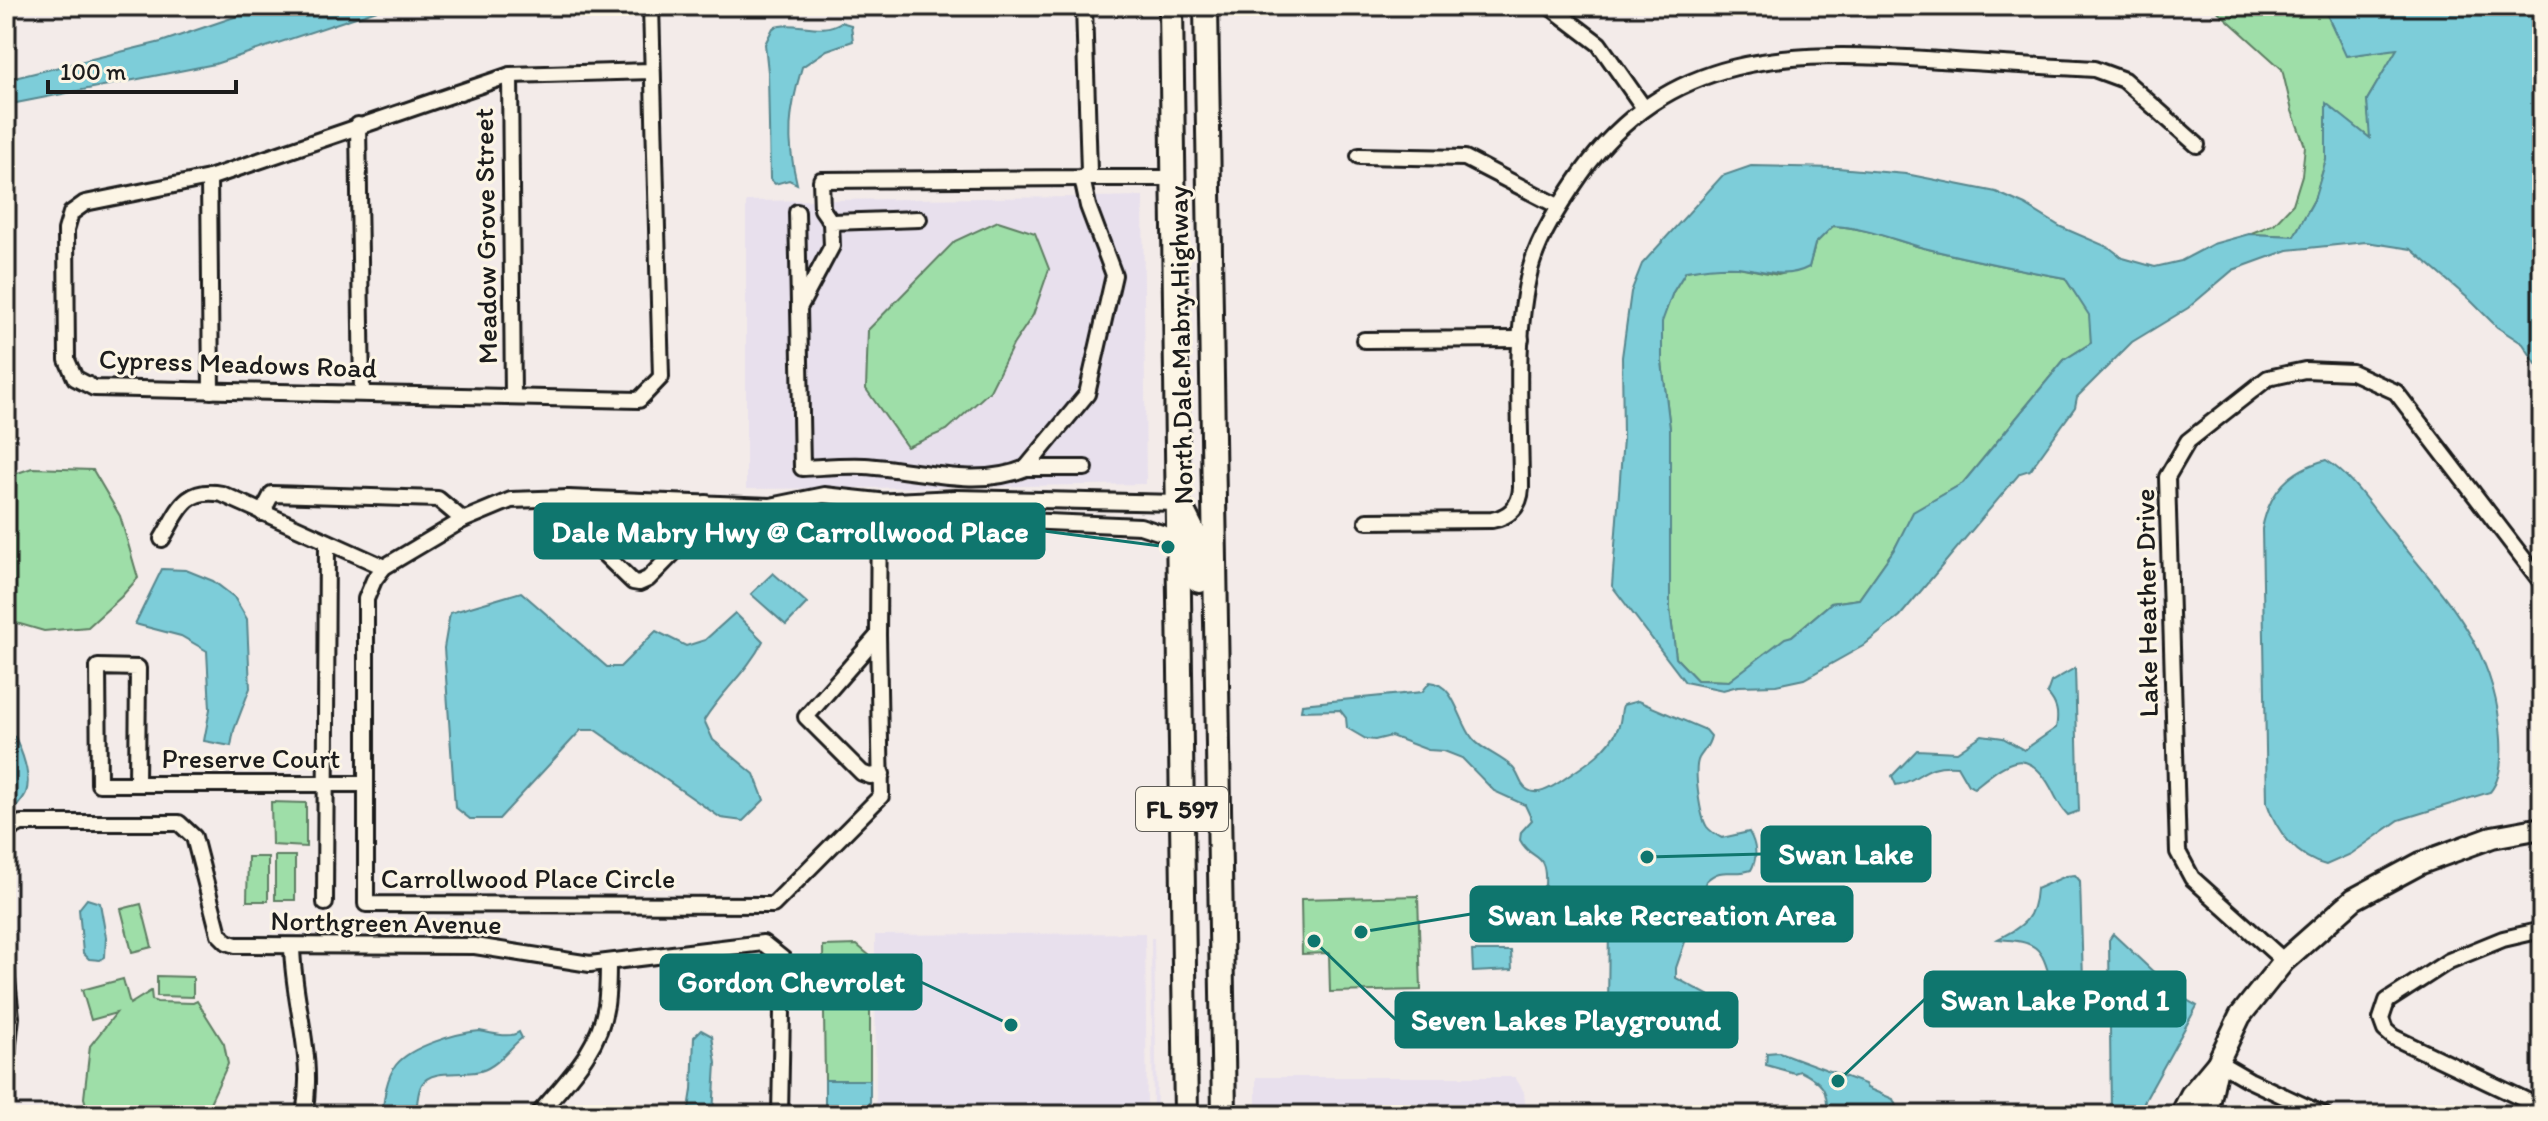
<svg xmlns="http://www.w3.org/2000/svg" width="2548" height="1121" viewBox="0 0 2548 1121" font-family="Itim,sans-serif">
<rect width="100%" height="100%" fill="#f3ebe9"/>
<filter id="ink" filterUnits="userSpaceOnUse"><feTurbulence type="fractalNoise" baseFrequency=".0125" numOctaves="2"/><feDisplacementMap in="SourceGraphic" scale="16" xChannelSelector="R" yChannelSelector="G"/><feConvolveMatrix kernelMatrix="1 2 1 2 8 2 1 2 1" color-interpolation-filters="sRGB"/></filter>
<g filter="url(#ink)">
<g fill="#e8e0ed" fill-rule="evenodd">
<path d="M 1143,196 L 1146,484 L 962,487 L 962,484 L 1008,483 L 1027,475 L 1091,475 L 1091,461 L 1041,461 L 1092,399 L 1120,277 L 1093,197 Z"/>
<path d="M 1079,197 L 1107,276 L 1081,390 L 1022,462 L 1007,468 L 956,469 L 864,459 L 809,461 L 806,310 L 837,229 L 925,226 L 925,212 L 834,214 L 828,207 L 828,200 ZM 1033,315 L 947,430 L 907,447 Z"/>
<path d="M 815,200 L 817,214 L 825,225 L 825,245 L 805,283 L 803,205 L 790,205 L 796,468 L 803,475 L 864,473 L 949,483 L 949,487 L 746,489 L 746,201 Z"/>
<path d="M 1145,933 L 1147,1115 L 876,1115 L 875,935 Z"/>
<path d="M 1151,938 L 1154,938 L 1157,1115 L 1153,1115 Z"/>
<path d="M 1256,1077 L 1515,1077 L 1524,1092 L 1526,1115 L 1256,1115 Z"/>
</g>
<g fill="#9edea8" stroke="#5d7d62" stroke-width="2">
<path d="M 2212,6 L 2323,6 L 2347,56 L 2398,48 L 2367,100 L 2371,139 L 2326,104 L 2326,160 L 2314,200 L 2294,236 L 2249,234 L 2274,224 L 2293,204 L 2302,175 L 2305,146 L 2292,111 L 2282,69 Z"/>
<path d="M 998,221 L 1035,233 L 1049,269 L 1033,315 L 1013,345 L 990,391 L 947,430 L 907,447 L 866,389 L 868,330 L 955,241 Z"/>
<path d="M 1833,226 C 1864,227 1894,240 1924,248 C 1971,260 2017,269 2065,278 L 2090,315 L 2091,343 L 2064,360 L 1963,483 L 1914,512 L 1895,548 L 1859,599 L 1831,603 L 1792,636 L 1729,681 L 1697,680 L 1676,658 L 1670,609 L 1670,429 L 1662,362 L 1661,322 L 1673,292 L 1686,271 L 1708,267 L 1738,267 L 1778,275 L 1809,267 L 1815,244 Z"/>
<path d="M 32,468 L 93,470 L 120,516 L 138,578 L 121,597 L 88,627 L 44,631 L 6,620 L 6,477 Z"/>
<path d="M 271,802 L 306,803 L 306,847 L 272,845 Z"/>
<rect x="275" y="856" width="20" height="44"/>
<path d="M 248,857 L 268,857 L 268,901 L 247,901 Z"/>
<path d="M 1418,896 L 1421,990 L 1330,992 L 1329,953 L 1302,954 L 1301,899 Z"/>
<path d="M 141,904 L 152,947 L 132,952 L 121,909 Z"/>
<path d="M 857,945 L 870,956 L 870,1080 L 825,1080 L 823,946 Z"/>
<path d="M 157,976 L 193,977 L 193,997 L 157,996 Z"/>
<path d="M 123,979 L 130,1004 L 151,991 L 152,1000 L 157,1002 L 193,1003 L 197,1001 L 224,1044 L 228,1064 L 208,1107 L 199,1115 L 89,1115 L 84,1098 L 90,1046 L 116,1013 L 91,1020 L 82,990 Z"/>
</g>
<g fill="#7dcdd9" stroke="#56868d" stroke-width="2" fill-rule="evenodd">
<path d="M 267,6 L 389,6 L 215,64 L 6,105 L 6,80 L 161,42 Z"/>
<path d="M 2323,6 L 2542,6 L 2542,373 L 2523,344 L 2497,327 L 2470,300 L 2411,249 L 2366,242 L 2288,250 L 2233,270 L 2188,308 L 2132,342 L 2077,397 L 2075,407 L 2030,470 L 2020,473 L 1900,616 L 1863,646 L 1804,679 L 1776,685 L 1738,686 L 1723,690 L 1685,682 L 1612,586 L 1623,438 L 1622,357 L 1631,292 L 1642,264 L 1722,176 L 1751,166 L 1838,168 L 1906,174 L 1996,192 L 2025,205 L 2061,227 L 2110,248 L 2123,258 L 2155,267 L 2181,261 L 2213,244 L 2249,234 L 2294,236 L 2314,200 L 2326,160 L 2326,103 L 2370,138 L 2367,100 L 2397,49 L 2346,56 ZM 1833,226 C 1864,227 1894,240 1924,248 C 1971,260 2017,269 2065,278 L 2089,315 L 2091,343 L 2064,360 L 1963,483 L 1913,512 L 1895,548 L 1859,599 L 1831,603 L 1792,636 L 1785,638 L 1729,681 L 1697,680 L 1676,658 L 1670,609 L 1670,429 L 1662,362 L 1662,322 L 1673,292 L 1686,271 C 1703,268 1721,266 1738,267 C 1763,270 1785,280 1809,267 L 1815,244 Z"/>
<path d="M 841,22 L 851,25 L 853,41 L 827,50 L 802,67 C 789,111 786,139 797,184 L 789,180 L 775,184 L 770,179 L 768,72 L 765,44 L 773,28 C 794,19 821,36 841,22 Z"/>
<path d="M 2326,460 C 2352,476 2372,508 2392,532 C 2447,600 2496,647 2501,739 C 2502,755 2501,779 2490,792 L 2399,820 L 2351,854 L 2326,865 C 2297,858 2276,831 2267,803 L 2262,529 C 2269,492 2289,470 2326,460 Z"/>
<path d="M 162,569 L 186,570 L 213,581 L 234,597 L 247,619 L 250,688 L 234,730 L 231,746 L 204,741 L 210,709 L 207,651 L 181,636 L 135,624 Z"/>
<path d="M 773,573 L 807,603 L 786,625 L 751,594 Z"/>
<path d="M 521,592 L 607,667 L 620,667 L 656,631 L 686,646 L 705,640 L 735,613 L 763,641 C 747,672 723,690 704,720 L 713,740 L 754,774 L 764,800 L 743,821 L 721,818 L 595,730 L 581,730 L 499,819 L 470,819 L 455,807 L 444,648 L 450,613 Z"/>
<path d="M 2075,668 L 2079,811 L 2068,815 C 2059,806 2057,799 2051,788 C 2026,743 2006,763 1974,788 L 1968,785 L 1957,766 C 1922,763 1921,781 1896,785 L 1892,776 L 1917,750 L 1957,752 L 1982,735 L 2003,738 L 2024,750 L 2056,728 C 2059,713 2057,704 2047,693 L 2051,682 Z"/>
<path d="M 1430,682 C 1455,684 1459,722 1473,739 C 1483,751 1501,756 1513,768 C 1517,772 1519,779 1522,784 C 1534,803 1557,784 1570,775 C 1588,763 1609,749 1618,728 C 1622,720 1620,713 1623,705 L 1638,701 L 1706,730 L 1711,736 C 1709,746 1704,750 1699,758 C 1693,769 1700,817 1707,827 C 1711,832 1716,835 1722,838 L 1749,832 C 1756,844 1758,858 1751,870 C 1732,877 1723,865 1706,881 L 1676,968 L 1676,978 L 1715,999 L 1724,1017 L 1715,1033 C 1695,1039 1676,1029 1656,1029 C 1644,1030 1639,1036 1625,1030 C 1616,1026 1612,1020 1608,1011 L 1609,921 L 1600,918 L 1540,936 L 1496,933 L 1483,929 L 1479,911 C 1492,909 1502,918 1515,917 L 1545,885 C 1547,849 1532,863 1520,840 L 1521,832 L 1532,820 L 1525,805 L 1494,791 L 1462,758 L 1444,751 L 1428,750 L 1391,736 L 1375,740 L 1366,739 L 1347,728 L 1346,718 L 1340,710 L 1301,711 L 1302,704 L 1422,692 Z"/>
<path d="M 6,734 L 15,737 C 22,752 32,776 26,793 C 22,802 12,811 6,819 Z"/>
<path d="M 2075,875 L 2080,881 L 2083,980 L 2051,982 C 2041,945 2037,942 1998,939 C 2024,925 2034,920 2036,889 L 2066,876 Z"/>
<path d="M 87,899 L 100,903 L 106,937 L 105,957 L 100,960 L 89,959 L 83,953 L 79,909 Z"/>
<path d="M 2113,934 L 2178,995 L 2197,1006 L 2137,1115 L 2111,1115 L 2109,940 Z"/>
<path d="M 1472,951 L 1511,951 L 1512,970 L 1473,972 Z"/>
<path d="M 701,1030 L 712,1036 L 716,1063 L 713,1115 L 688,1115 L 692,1090 L 694,1037 Z"/>
<path d="M 480,1031 C 490,1033 510,1039 519,1032 L 522,1038 C 510,1047 502,1061 488,1068 C 468,1079 433,1066 422,1084 C 417,1092 417,1106 416,1115 L 382,1115 C 384,1099 386,1078 396,1065 C 411,1046 457,1033 480,1031 Z"/>
<path d="M 1779,1052 L 1865,1084 L 1867,1088 L 1893,1099 L 1900,1115 L 1828,1115 C 1827,1089 1824,1083 1800,1071 L 1794,1073 L 1766,1065 L 1767,1053 Z"/>
<rect x="825" y="1080" width="45" height="35"/>
</g>
<g fill="none" stroke-linecap="round" stroke-linejoin="round">
<defs>
<g id="street">
<path d="M 1549,6 L 1599,44 L 1644,108"/>
<path d="M 651,71 L 510,75 L 209,178 L 85,203 L 71,213 L 66,230 L 67,360 L 75,378 L 94,388 L 639,400 L 661,377 L 651,6"/>
<path d="M 510,75 L 513,397"/>
<path d="M 358,125 L 362,393"/>
<path d="M 1359,156 L 1465,158 L 1558,206"/>
<path d="M 209,178 L 211,391"/>
<path d="M 797,212 L 799,304"/>
<path d="M 919,219 L 831,222 L 832,246 L 799,308 L 802,468 C 823,467 845,465 865,466 C 917,469 976,489 1026,468"/>
<path d="M 831,222 L 822,209 L 821,180 L 1082,178 L 1089,172 L 1084,6"/>
<path d="M 1364,340 L 1521,339"/>
<path d="M 1085,468 L 1026,468 L 1087,394 L 1114,275 L 1088,206 L 1082,178 L 1174,178"/>
<path d="M 824,495 L 879,501 L 878,635 L 881,796 L 773,905 L 366,904 L 366,599 L 374,580 L 384,567 L 463,520 L 511,500 L 568,498 L 770,506 Z"/>
<path d="M 568,498 L 569,517 L 571,522 L 633,582 L 639,583 L 648,579 L 701,525 L 706,503"/>
<path d="M 872,502 L 956,498 L 1179,503"/>
<path d="M 782,508 L 795,511 L 1140,526 L 1180,539"/>
<path d="M 262,513 L 272,494 L 438,499 L 463,520"/>
<path d="M 1367,521 L 1492,520 C 1510,517 1520,506 1521,488 C 1521,419 1513,338 1530,270 C 1539,236 1561,203 1581,174 C 1668,51 1789,51 1925,59 C 1981,63 2038,66 2094,69 L 2124,80 L 2197,145"/>
<path d="M 162,539 C 179,511 184,487 222,494 L 384,567"/>
<path d="M 878,635 L 806,717 L 862,773 L 870,776 L 882,774"/>
<path d="M 137,784 L 138,668 L 98,667 L 99,784 L 365,784"/>
<path d="M 6,831 L 21,823 L 179,823 L 194,837 L 219,934 L 227,942 L 236,945 L 475,946 L 590,964 L 763,943 L 783,959 L 780,1115"/>
<path d="M 325,903 L 327,542"/>
<path d="M 2542,930 L 2503,939 L 2449,961 L 2387,1001 L 2381,1019 L 2385,1030 L 2393,1037 L 2542,1108"/>
<path d="M 292,946 C 293,1005 315,1054 304,1115"/>
<path d="M 2284,961 L 2192,878 L 2178,852 L 2167,477 L 2188,441 L 2268,378 L 2305,370 L 2352,372 L 2396,392 L 2542,583"/>
<path d="M 6,970 L 11,1017 L 6,1062"/>
<path d="M 2218,1062 L 2249,1080 L 2324,1115"/>
<path d="M 538,1115 C 566,1081 599,1051 606,1005 C 608,991 608,976 608,962"/>
</g>
<g id="secondary">
<path d="M 2181,1115 L 2191,1095 L 2216,1065"/>
<path d="M 2203,1115 L 2210,1100 L 2218,1062 L 2240,1016 L 2284,961 L 2354,899 L 2421,863 L 2492,837 L 2542,828"/>
</g>
<g id="primary">
<path d="M 1171,6 L 1186,1115"/>
<path d="M 1206,6 L 1224,1115"/>
<path d="M 1183,511 L 1196,537 L 1199,581"/>
</g>
</defs>
<use href="#street" stroke="#1c1c1c" stroke-width="20"/>
<use href="#secondary" stroke="#1c1c1c" stroke-width="26"/>
<use href="#primary" stroke="#1c1c1c" stroke-width="28"/>
<use href="#street" stroke="#fcf5e5" stroke-width="14"/>
<use href="#secondary" stroke="#fcf5e5" stroke-width="20"/>
<use href="#primary" stroke="#fcf5e5" stroke-width="22"/>
</g>
</g>
<g text-anchor="middle" stroke-width="6" stroke-linejoin="round" paint-order="stroke">
<rect fill="#fcf5e5" stroke="#5f5d58" stroke-width="2" x="1136" y="787" width="92" height="44" rx="6"/>
<g font-size="26" font-weight="bold" fill="#1c1c1c">
<text x="1182" y="818">FL 597</text>
</g>
<g font-size="28" fill="#1c1c1c" stroke="#fcf5e5">
<text transform="translate(485 236) rotate(-91)" y="10">Meadow Grove Street</text>
<text transform="translate(1180 345) rotate(-91)" y="10">North Dale Mabry Highway</text>
<text transform="translate(238 363) rotate(2)" y="10">Cypress Meadows Road</text>
<text transform="translate(2146 603) rotate(-91)" y="10">Lake Heather Drive</text>
<text x="251" y="768">Preserve Court</text>
<text x="528" y="888">Carrollwood Place Circle</text>
<text transform="translate(386 922) rotate(1)" y="10">Northgreen Avenue</text>
</g>
</g>
<path fill="none" stroke="#0f766e" stroke-width="3" d="M1168 547L1044 531M1647 857L1762 854M1361 932L1471 914M1011 1025L921 982M1838 1081L1925 999M1314 941L1396 1020"/>
<g fill="#0f766e" stroke="#fcf5e5" stroke-width="3">
<circle cx="1168" cy="547" r="8"/>
<circle cx="1647" cy="857" r="8"/>
<circle cx="1361" cy="932" r="8"/>
<circle cx="1011" cy="1025" r="8"/>
<circle cx="1838" cy="1081" r="8"/>
<circle cx="1314" cy="941" r="8"/>
</g>
<g fill="#0f766e" stroke="#0f766e" stroke-width="3">
<rect x="535" y="504" width="509" height="54" rx="8"/>
<rect x="1762" y="827" width="168" height="54" rx="8"/>
<rect x="1471" y="887" width="381" height="54" rx="8"/>
<rect x="661" y="955" width="260" height="54" rx="8"/>
<rect x="1925" y="972" width="260" height="54" rx="8"/>
<rect x="1396" y="993" width="341" height="54" rx="8"/>
</g>
<g font-size="30" text-anchor="middle" font-weight="bold" fill="#fff">
<text x="790" y="542">Dale Mabry Hwy @ Carrollwood Place</text>
<text x="1846" y="864">Swan Lake</text>
<text x="1662" y="925">Swan Lake Recreation Area</text>
<text x="791" y="992">Gordon Chevrolet</text>
<text x="2055" y="1010">Swan Lake Pond 1</text>
<text x="1566" y="1030">Seven Lakes Playground</text>
</g>
<rect width="2548" height="1121" fill="none" stroke="#fcf5e5" stroke-width="32"/>
<rect x="16" y="16" width="2516" height="1089" fill="none" stroke="#1c1c1c" stroke-width="3" filter="url(#ink)"/>
<path d="M48 80v12h188v-12" fill="none" stroke="#1c1c1c" stroke-width="4"/>
<text x="60" y="80" font-size="24" fill="#1c1c1c" stroke="#fcf5e5" stroke-width="6" paint-order="stroke">100 m</text>
</svg>
